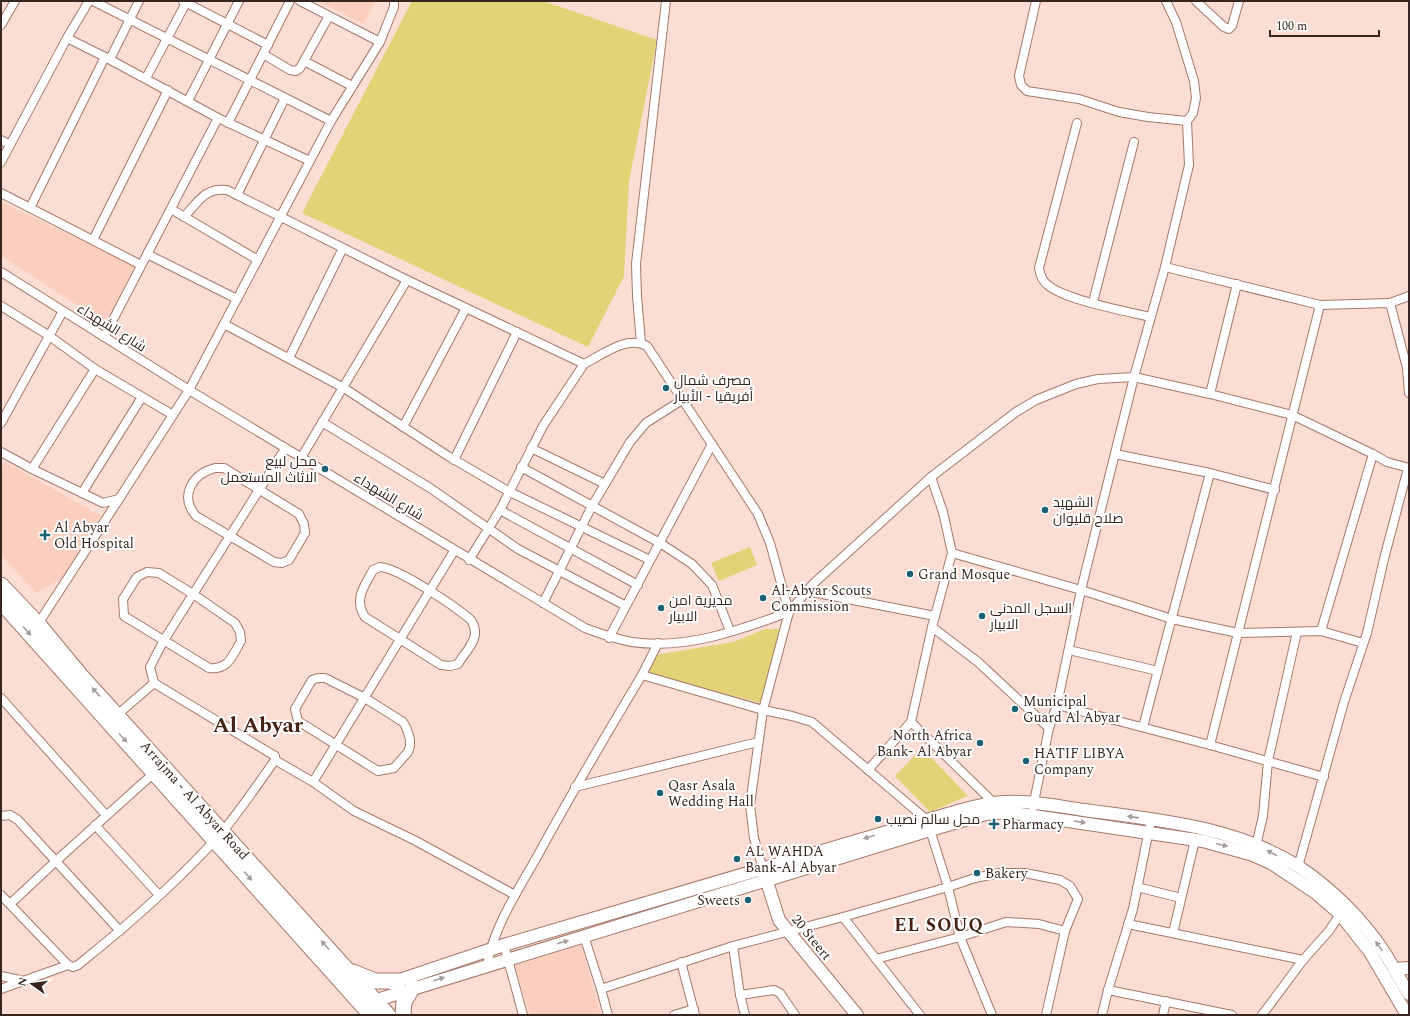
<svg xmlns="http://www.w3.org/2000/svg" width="1410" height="1016" viewBox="0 0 1410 1016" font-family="Spectral,Cairo,serif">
<rect width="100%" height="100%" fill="#fbddd3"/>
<g fill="#fbcebe">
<path d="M 318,1 L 375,1 L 364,24 Z"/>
<path d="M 1,202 L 135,266 L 106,323 L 1,256 Z"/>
<path d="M 5,462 L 101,516 L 63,578 L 36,593 L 1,555 L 1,468 Z"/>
<path d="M 581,945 L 601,1015 L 530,1015 L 515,965 Z"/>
</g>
<g fill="#e2d377">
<path d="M 412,1 L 543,1 L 657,40 L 629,182 L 624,276 L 588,347 L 302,213 Z"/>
<path d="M 750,547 L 757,565 L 719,581 L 711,563 Z"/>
<path d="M 765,629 L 780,629 L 761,703 L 653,675 L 649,671 L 655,655 L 733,642 Z"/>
<path d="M 922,748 L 968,796 L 930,812 L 895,776 Z"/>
</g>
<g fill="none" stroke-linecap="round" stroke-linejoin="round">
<defs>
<g id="street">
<path d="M 93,1 L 331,121"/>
<path d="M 183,1 L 268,45"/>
<path d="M 300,1 L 380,42"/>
<path d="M 1036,1 L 1019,76 L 1021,85 L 1027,91 L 1079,99 L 1119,112 L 1148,117 L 1187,121"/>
<path d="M 1196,1 L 1224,27 L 1229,29 L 1232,26 L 1239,1"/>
<path d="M 1,25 L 15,1"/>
<path d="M 67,38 L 105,57 L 218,118 L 310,161"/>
<path d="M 263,54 L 290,70 L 296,71 L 300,68 L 329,16"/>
<path d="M 110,59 L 139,1"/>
<path d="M 304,61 L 352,86"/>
<path d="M 146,78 L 187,1"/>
<path d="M 188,101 L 239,1"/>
<path d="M 228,123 L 290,1"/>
<path d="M 1077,123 L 1039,268 C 1040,276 1043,282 1049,286 C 1067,300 1125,311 1150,317"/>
<path d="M 1,140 L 9,144"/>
<path d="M 1,162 L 67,38 L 89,1"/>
<path d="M 1,193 L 141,265"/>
<path d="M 237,195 L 285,98"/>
<path d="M 30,208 L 105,57"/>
<path d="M 171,209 L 258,260"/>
<path d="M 184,217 C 198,202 205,187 227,190 L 407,280 L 584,364 C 602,355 626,335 647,346 L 758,514 L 770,543 L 789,612"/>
<path d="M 93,240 L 168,90"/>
<path d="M 147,254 L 237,299"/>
<path d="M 1165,267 L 1320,305 L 1390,303 L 1407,368 L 1409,393"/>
<path d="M 1,272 L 189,390 L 585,628 C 601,634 615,639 632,642 C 685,650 741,630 789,612"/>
<path d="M 1093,302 L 1134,142"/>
<path d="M 1390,303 L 1409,296"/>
<path d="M 1,306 L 48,335 L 95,369 L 173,415"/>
<path d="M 224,324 L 344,388 L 448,456 L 508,491 L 650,560"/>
<path d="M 104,337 L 218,118"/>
<path d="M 641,343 L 637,296 L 636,264 L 666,1"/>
<path d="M 289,358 L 343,248"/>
<path d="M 1210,394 L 1237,284"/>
<path d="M 322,422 L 430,488 L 518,549 L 626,606"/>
<path d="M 1,423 L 63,311"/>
<path d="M 403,427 L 466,308"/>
<path d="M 531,448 L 605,484"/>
<path d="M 1,452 L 32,469 L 103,503 L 119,499 L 189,390 L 331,121 L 380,42 L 394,7 L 394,1"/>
<path d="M 1115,454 L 1210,473 L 1275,490"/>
<path d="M 301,458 L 407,280"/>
<path d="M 454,460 L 517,332"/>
<path d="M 521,467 L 660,543 L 692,564 L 712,585 L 730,631"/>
<path d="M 215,468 L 224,468 L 299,514 L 304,524 L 305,533 L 289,560 L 282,563 L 274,562 L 196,516 C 179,496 192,474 215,468 Z"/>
<path d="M 32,469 L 95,369"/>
<path d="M 82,493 L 142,397"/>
<path d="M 500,510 L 638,585"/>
<path d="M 952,553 L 1081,590 L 1172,619 L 1238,633 L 1321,631 L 1363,643"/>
<path d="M 469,560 L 500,510 L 543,426 L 584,364"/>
<path d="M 380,567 C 399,568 456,607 471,620 C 473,623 475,628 475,632 C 476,642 463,655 458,664 L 450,666 L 441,665 L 365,617 C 353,600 365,585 373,570 Z"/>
<path d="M 147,572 L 159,573 L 193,594 L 235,623 L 240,632 L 241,641 C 232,656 229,670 209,668 L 124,616 L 123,599 L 137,577 Z"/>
<path d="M 807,591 L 935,616"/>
<path d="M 543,603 L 592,506 L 630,442 L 646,423 L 682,400"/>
<path d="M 38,624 L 119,499"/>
<path d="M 932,627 L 978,662 L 1049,728"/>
<path d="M 1321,631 L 1373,454"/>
<path d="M 609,638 L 712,444"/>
<path d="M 658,643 L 642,675 L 763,710 L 792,716 L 812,722 L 927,820 L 948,887 L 960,937 L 992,1015"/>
<path d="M 1069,650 L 1158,671"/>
<path d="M 318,678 L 325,678 L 365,698 L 403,722 L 406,727 L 410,739 L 410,746 L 408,752 L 394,768 L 378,771 L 298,721 L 295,709 L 312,680 Z"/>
<path d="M 1,698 L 106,815"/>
<path d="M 1057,705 L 1210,745 L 1324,777"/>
<path d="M 117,715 L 154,683 L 150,667 L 164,640 L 285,449"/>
<path d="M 911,722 L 994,803"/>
<path d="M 1143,727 L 1210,473"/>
<path d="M 1210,745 L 1320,305"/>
<path d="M 275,760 L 313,782 L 354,811 L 414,840 L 515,895"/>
<path d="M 868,770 L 911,722 L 932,627 L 952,553 L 943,512 L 931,477"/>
<path d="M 313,782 L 454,551"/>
<path d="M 575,787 L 758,742"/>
<path d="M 1033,807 L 1049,728 L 1057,705 L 1081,590 L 1134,377 L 1165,267 L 1189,165 L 1187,121 L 1193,113 L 1196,98 L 1194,81 L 1176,22 L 1166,1"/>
<path d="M 1,816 L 10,815 L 18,820 L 120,931"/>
<path d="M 95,825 L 159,895"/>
<path d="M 1255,850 L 1263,816 L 1268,761 L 1297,632"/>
<path d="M 1298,867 L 1344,702 L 1367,633 L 1384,559 L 1408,468"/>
<path d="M 763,869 L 754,838 L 750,805 L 763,710 L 789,612 L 813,584 L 931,477 L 1016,412 L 1036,400 L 1076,384 L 1098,379 L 1134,377 L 1210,394 L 1292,415 L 1373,454 L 1387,462 L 1409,468"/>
<path d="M 1137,887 L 1181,898"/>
<path d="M 1,895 L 68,965 L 73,967 L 78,965 C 128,925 181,879 223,831 C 242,808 258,784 275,760 L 275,756 L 154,683"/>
<path d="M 10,904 L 56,861 L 154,773"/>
<path d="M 843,917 L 920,1015"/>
<path d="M 1128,924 L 1303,960"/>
<path d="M 1173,933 L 1195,840"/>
<path d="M 584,936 L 601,989"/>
<path d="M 504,945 L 523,1015"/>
<path d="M 733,946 L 740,995 L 774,990 L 780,993 L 795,1015"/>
<path d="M 876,959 L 960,937 L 1006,922 L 1039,924 L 1065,931"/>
<path d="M 681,962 L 695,1015"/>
<path d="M 487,965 C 494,926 519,889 538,855 C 571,794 606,735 642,675"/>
<path d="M 1,976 L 24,981"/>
<path d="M 1,989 L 68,965"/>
<path d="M 1108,990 L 1232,1015"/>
<path d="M 740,995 L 745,1015"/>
<path d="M 608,1015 L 601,989 L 733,946 L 843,917 L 948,887 L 975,878 L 1000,873 L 1025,873 L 1060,880 L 1070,886 L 1078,899 L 1065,931 L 1046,1015"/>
<path d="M 674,1015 L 694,1009"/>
<path d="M 1102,1015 L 1108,990 L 1133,909 L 1151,820"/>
<path d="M 1163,1015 L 1166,1001"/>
<path d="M 1262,1015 L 1303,960 L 1329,931 L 1342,911"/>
</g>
<g id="secondary">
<path d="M 764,872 L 779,920 L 857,1015"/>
<path d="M 1394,969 L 1409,968"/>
<path d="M 391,983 L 504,945 L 927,820 C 949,814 971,806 994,803 C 1024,799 1055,806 1084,810 C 1157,820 1235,826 1299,867 C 1332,889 1363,920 1384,952 C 1393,966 1400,980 1409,994"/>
<path d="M 367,1003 L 930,830 L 986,814 L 1007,812 L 1203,841 L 1253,855 L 1271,863 L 1316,893 L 1340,914 L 1370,952 L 1407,1015"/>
</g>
<g id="highway">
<path d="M 1,585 L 38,624 L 81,676 L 388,1015"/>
<path d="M 1,602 L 371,1015"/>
<path d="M 353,972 L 375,981 L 398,981"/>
<path d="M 403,1015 L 404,1002 L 413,987"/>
</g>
</defs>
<use href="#street" stroke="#a5796a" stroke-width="10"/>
<use href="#secondary" stroke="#a5796a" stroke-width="14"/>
<use href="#highway" stroke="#a5796a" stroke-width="17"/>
<use href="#street" stroke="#fff" stroke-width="8"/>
<use href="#secondary" stroke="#fff" stroke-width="12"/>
<use href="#highway" stroke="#fff" stroke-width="15"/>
</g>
<defs><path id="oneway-solid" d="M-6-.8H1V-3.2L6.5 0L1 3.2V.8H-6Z"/></defs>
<g fill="#a59d9a">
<use href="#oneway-solid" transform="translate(27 631) rotate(48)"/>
<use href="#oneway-solid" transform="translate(96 692) rotate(-133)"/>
<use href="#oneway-solid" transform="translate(123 738) rotate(48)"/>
<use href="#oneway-solid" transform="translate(1133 817) rotate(-172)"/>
<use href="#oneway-solid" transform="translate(1080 822) rotate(9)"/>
<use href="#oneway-solid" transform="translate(869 837) rotate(163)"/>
<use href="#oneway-solid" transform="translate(1222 845) rotate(14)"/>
<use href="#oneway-solid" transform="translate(1272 853) rotate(-152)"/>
<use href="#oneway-solid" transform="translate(248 876) rotate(49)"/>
<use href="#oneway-solid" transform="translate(563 942) rotate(-16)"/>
<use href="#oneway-solid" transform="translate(325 945) rotate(-133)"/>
<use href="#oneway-solid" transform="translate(1379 946) rotate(-126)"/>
<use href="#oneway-solid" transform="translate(439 979) rotate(-17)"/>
</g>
<g fill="#1d6174" stroke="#fff" stroke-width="1.5">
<circle cx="666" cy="388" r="4"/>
<circle cx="325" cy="469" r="4"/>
<circle cx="1045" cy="510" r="4"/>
<path d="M43 529h4v4h4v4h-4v4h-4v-4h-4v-4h4z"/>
<circle cx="910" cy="574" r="4"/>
<circle cx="763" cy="598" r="4"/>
<circle cx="661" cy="608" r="4"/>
<circle cx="982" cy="616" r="4"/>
<circle cx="1015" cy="709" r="4"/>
<circle cx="980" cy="743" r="4"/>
<circle cx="1026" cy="761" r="4"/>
<circle cx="660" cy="793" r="4"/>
<circle cx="878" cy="819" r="4"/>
<path d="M992 818h4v4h4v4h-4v4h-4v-4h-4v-4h4z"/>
<circle cx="737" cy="859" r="4"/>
<circle cx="977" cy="873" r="4"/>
<circle cx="748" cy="900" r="4"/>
</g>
<g text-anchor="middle" stroke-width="4" stroke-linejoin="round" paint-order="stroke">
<g font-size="14" fill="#37251f" stroke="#fff">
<text transform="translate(112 327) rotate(32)" y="5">شارع الشهداء</text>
<text transform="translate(389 496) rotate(31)" y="5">شارع الشهداء</text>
<text transform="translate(195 800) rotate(48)" y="5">Arrajma - Al Abyar Road</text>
<text transform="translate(812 937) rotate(51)" y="5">20 Steert</text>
</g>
<g font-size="14" fill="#37251f" stroke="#fff" text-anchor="start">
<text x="674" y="385">مصرف شمال<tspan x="674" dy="16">أفريقيا - الأبيار</tspan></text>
<text x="317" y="466" text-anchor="end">محل لبيع<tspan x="317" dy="16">الاثاث المستعمل</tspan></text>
<text x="1053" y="507">الشهيد<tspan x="1053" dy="16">صلاح قليوان</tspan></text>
<text x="54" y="532">Al Abyar<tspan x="54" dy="16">Old Hospital</tspan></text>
<text x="918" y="579">Grand Mosque</text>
<text x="771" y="595">Al-Abyar Scouts<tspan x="771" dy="16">Commission</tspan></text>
<text x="669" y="605">مديرية امن<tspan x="669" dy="16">الابيار</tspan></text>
<text x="990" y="613">السجل المدني<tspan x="990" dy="16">الابيار</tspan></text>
<text x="1023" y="706">Municipal<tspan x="1023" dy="16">Guard Al Abyar</tspan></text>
<text x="972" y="740" text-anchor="end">North Africa<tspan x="972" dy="16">Bank- Al Abyar</tspan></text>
<text x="1034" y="758">HATIF LIBYA<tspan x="1034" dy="16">Company</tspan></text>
<text x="668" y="790">Qasr Asala<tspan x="668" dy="16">Wedding Hall</tspan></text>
<text x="886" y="824">محل سالم نصيب</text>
<text x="1002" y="829">Pharmacy</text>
<text x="745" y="856">AL WAHDA<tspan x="745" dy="16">Bank-Al Abyar</tspan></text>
<text x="985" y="878">Bakery</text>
<text x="740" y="905" text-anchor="end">Sweets</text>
</g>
<g font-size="18" font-weight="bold" letter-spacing="1" fill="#462215" stroke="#fff">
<text x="939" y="931">EL SOUQ</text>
</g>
<g font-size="22" font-weight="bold" fill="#462215" stroke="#fff">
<text x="258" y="732">Al Abyar</text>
</g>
</g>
<rect width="1410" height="1016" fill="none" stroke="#37251f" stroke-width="4"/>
<g transform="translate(32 984) rotate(284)" stroke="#ffffff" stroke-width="3" paint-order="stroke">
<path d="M0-3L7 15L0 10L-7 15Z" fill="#37251f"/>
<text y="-6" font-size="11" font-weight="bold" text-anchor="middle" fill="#37251f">N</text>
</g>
<path d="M1270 30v6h109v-6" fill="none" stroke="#37251f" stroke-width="2"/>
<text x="1276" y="30" font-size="12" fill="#37251f" stroke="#ffffff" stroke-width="3" paint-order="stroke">100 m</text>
</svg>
